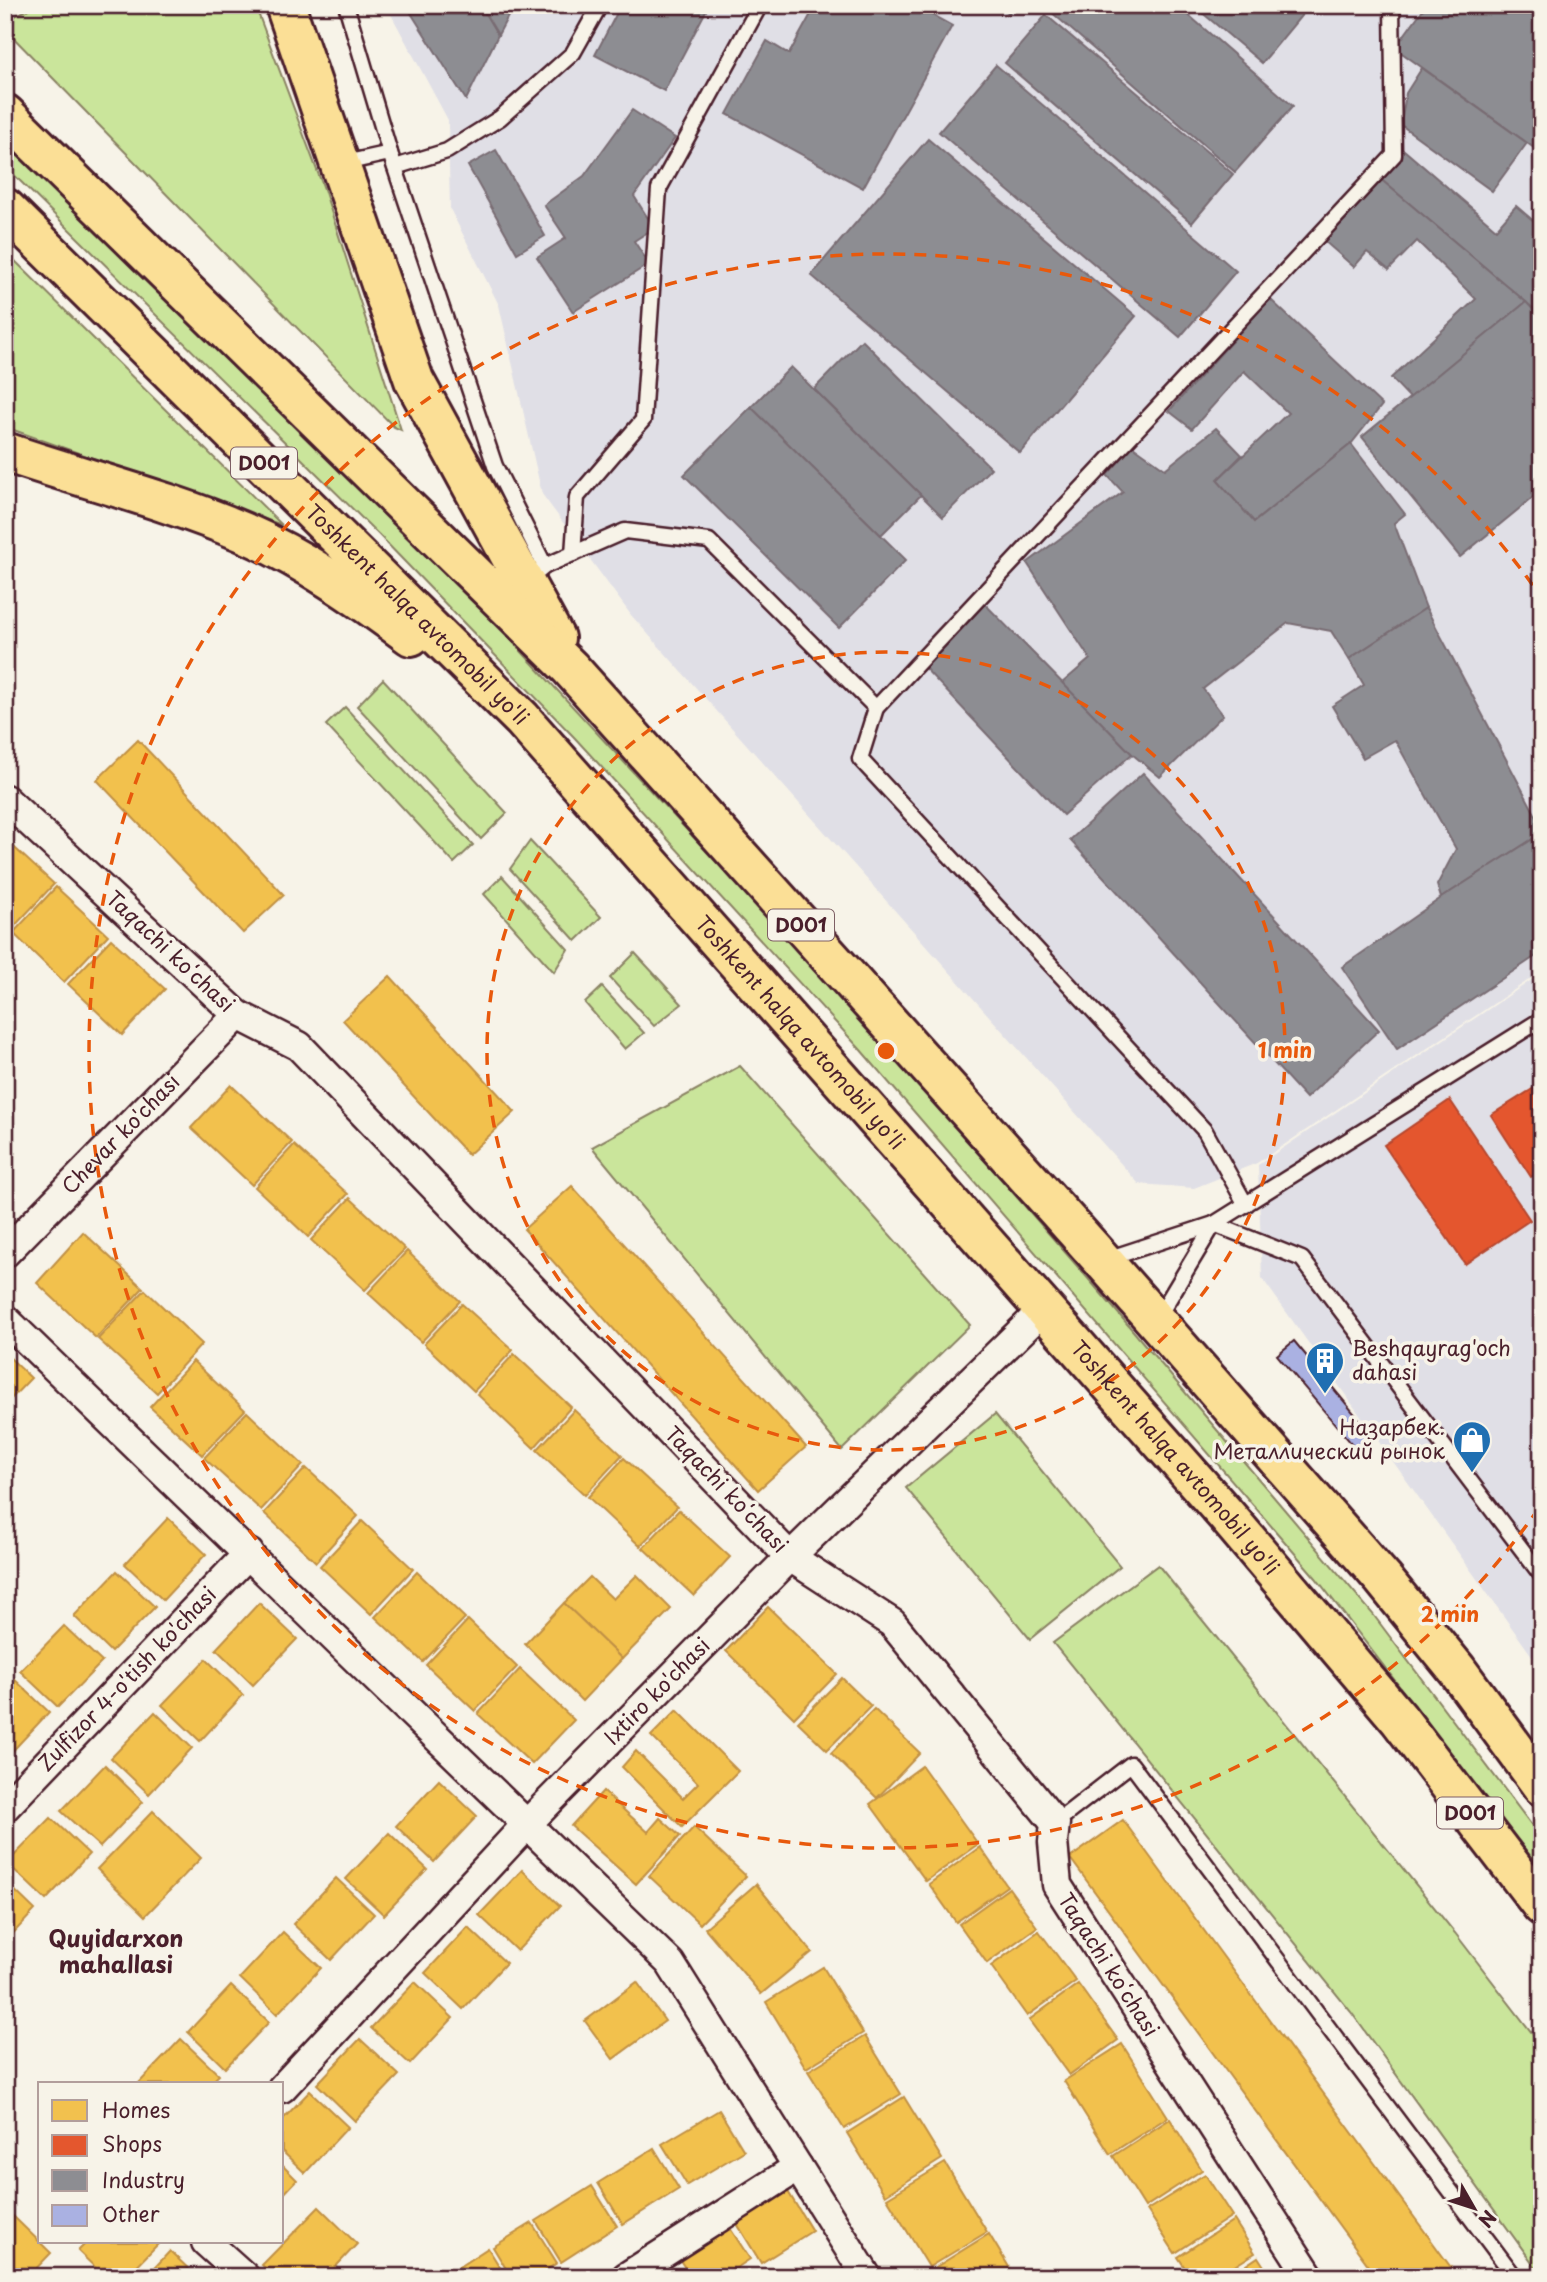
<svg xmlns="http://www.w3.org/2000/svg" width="1547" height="2282" viewBox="0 0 1547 2282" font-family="'Playpen Sans',sans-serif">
<rect width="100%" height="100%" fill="#f7f3e8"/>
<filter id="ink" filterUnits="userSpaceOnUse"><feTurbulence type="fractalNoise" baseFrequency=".0143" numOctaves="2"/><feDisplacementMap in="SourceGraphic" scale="14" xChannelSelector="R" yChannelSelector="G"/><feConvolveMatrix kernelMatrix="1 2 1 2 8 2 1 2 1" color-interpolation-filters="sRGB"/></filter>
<g filter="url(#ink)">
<g fill="#e0dfe6">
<path d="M 386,5 L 1542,5 L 1542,971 L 1257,1163 L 1194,1188 L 1139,1184 L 631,615 L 542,494 L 499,305 L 450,209 L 448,120 Z"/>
<path d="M 1542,973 L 1542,1670 L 1262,1278 L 1258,1165 Z"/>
</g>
<g fill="#cae59b" stroke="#8a8263" stroke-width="2">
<path d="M 36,5 L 255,5 L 324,189 L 401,430 L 394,427 L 5,29 L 5,21 Z"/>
<path d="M 5,141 L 484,611 L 847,1003 L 1112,1306 L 1372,1613 L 1542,1839 L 1542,1872 L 1316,1578 L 860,1049 L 574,737 L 379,535 L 5,166 Z"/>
<path d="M 5,251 L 282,525 L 5,427 Z"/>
<path d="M 383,679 L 507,813 L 481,839 L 357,706 Z"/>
<path d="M 345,707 L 473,845 L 454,863 L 326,725 Z"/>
<path d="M 530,841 L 601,917 L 576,941 L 510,869 Z"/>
<path d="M 502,876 L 568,949 L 554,972 L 484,894 Z"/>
<path d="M 635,953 L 682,1004 L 654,1026 L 610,978 Z"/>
<path d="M 602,987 L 644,1033 L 625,1049 L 585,1003 Z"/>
<path d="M 740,1066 L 970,1325 L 842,1450 L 592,1147 Z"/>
<path d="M 995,1414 L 1120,1566 L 1030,1639 L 906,1488 Z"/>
<path d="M 1158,1565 L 1455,1933 L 1542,2046 L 1542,2276 L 1351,2012 L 1053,1643 Z"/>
</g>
<g fill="#f2c14e" stroke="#c09044" stroke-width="2">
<path d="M 138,740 L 284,895 L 243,933 L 97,780 Z"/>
<path d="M 5,839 L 54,884 L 10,931 L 5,927 Z"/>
<path d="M 56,887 L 108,935 L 64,982 L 13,933 Z"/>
<path d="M 111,939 L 165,989 L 122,1035 L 68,984 Z"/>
<path d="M 390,976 L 515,1112 L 468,1155 L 343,1020 Z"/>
<path d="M 231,1085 L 292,1142 L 252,1185 L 191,1128 Z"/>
<path d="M 294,1145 L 348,1194 L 308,1237 L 255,1187 Z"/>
<path d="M 572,1186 L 806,1447 L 758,1490 L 524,1229 Z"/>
<path d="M 350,1198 L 405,1249 L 365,1290 L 311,1240 Z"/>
<path d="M 83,1232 L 143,1288 L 96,1338 L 37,1283 Z"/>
<path d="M 407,1251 L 460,1301 L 421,1342 L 368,1293 Z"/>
<path d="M 145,1290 L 202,1344 L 157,1393 L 98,1339 Z"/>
<path d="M 462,1304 L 513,1350 L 474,1391 L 424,1344 Z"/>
<path d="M 5,1353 L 31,1378 L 5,1405 Z"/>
<path d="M 514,1354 L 571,1407 L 534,1448 L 477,1394 Z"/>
<path d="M 193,1361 L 245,1410 L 202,1455 L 150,1407 Z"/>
<path d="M 574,1410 L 622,1455 L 585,1495 L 537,1450 Z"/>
<path d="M 247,1412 L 303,1465 L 261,1510 L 204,1458 Z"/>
<path d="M 624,1458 L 677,1507 L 640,1546 L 588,1497 Z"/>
<path d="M 306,1468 L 358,1516 L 316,1562 L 264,1513 Z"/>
<path d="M 679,1510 L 730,1557 L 694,1596 L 643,1548 Z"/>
<path d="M 168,1518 L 206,1554 L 163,1600 L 125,1564 Z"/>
<path d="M 362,1521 L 413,1569 L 371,1614 L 320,1566 Z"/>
<path d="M 117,1571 L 155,1607 L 111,1652 L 74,1616 Z"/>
<path d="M 417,1572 L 465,1618 L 423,1662 L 375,1617 Z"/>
<path d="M 637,1575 L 671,1609 L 622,1659 L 564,1603 L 590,1577 L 613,1599 Z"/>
<path d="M 259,1603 L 297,1639 L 253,1685 L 216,1649 Z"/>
<path d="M 564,1603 L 622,1659 L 582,1701 L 525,1644 Z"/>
<path d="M 768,1607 L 837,1674 L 794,1718 L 726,1651 Z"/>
<path d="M 468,1620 L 517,1667 L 475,1711 L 426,1665 Z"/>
<path d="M 64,1626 L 102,1662 L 58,1707 L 20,1671 Z"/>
<path d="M 206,1659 L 243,1695 L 200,1741 L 162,1705 Z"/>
<path d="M 520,1669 L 574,1720 L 532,1764 L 478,1714 Z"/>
<path d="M 11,1676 L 49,1712 L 6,1758 L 5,1682 Z"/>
<path d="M 842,1678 L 871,1706 L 827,1750 L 798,1722 Z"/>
<path d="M 874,1709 L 920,1753 L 877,1798 L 831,1753 Z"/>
<path d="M 677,1710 L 738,1771 L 682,1827 L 622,1767 L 636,1751 L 683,1798 L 698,1783 L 651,1736 Z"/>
<path d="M 155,1712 L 192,1748 L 149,1794 L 111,1758 Z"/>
<path d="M 105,1765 L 143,1802 L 100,1847 L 61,1811 Z"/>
<path d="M 922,1766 L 978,1844 L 926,1881 L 870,1804 Z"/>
<path d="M 439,1780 L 477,1816 L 434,1862 L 396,1826 Z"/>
<path d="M 603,1791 L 648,1832 L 660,1818 L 680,1836 L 636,1884 L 571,1826 Z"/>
<path d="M 153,1811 L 201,1858 L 145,1916 L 97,1869 Z"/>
<path d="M 51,1818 L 89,1854 L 46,1900 L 7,1863 Z"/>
<path d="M 1123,1820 L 1458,2277 L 1377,2277 L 1070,1858 Z"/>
<path d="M 694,1827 L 746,1876 L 700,1924 L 649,1876 Z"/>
<path d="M 389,1833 L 427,1869 L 384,1915 L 346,1879 Z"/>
<path d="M 980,1847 L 1007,1886 L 956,1922 L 929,1884 Z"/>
<path d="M 522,1870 L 560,1906 L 517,1951 L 479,1915 Z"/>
<path d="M 336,1878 L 374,1914 L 331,1960 L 293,1924 Z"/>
<path d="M 5,1881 L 35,1910 L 5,1942 Z"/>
<path d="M 756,1884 L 812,1952 L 761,1994 L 705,1928 Z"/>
<path d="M 1009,1888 L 1037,1927 L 987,1963 L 959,1924 Z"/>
<path d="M 468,1927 L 506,1963 L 463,2009 L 425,1973 Z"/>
<path d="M 1039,1931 L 1076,1981 L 1027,2016 L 991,1966 Z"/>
<path d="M 283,1932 L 321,1968 L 277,2014 L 240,1978 Z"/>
<path d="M 823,1967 L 863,2033 L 806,2068 L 766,2002 Z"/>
<path d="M 415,1982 L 453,2018 L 410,2064 L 371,2028 Z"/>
<path d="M 637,1982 L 665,2021 L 613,2059 L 585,2021 Z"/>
<path d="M 1078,1984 L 1118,2040 L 1069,2075 L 1029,2020 Z"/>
<path d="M 231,1986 L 269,2022 L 225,2068 L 188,2032 Z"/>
<path d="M 865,2036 L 901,2094 L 844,2129 L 808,2071 Z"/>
<path d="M 181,2039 L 219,2075 L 210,2084 L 138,2084 Z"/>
<path d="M 360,2039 L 399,2075 L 355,2121 L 317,2084 Z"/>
<path d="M 1122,2044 L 1168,2117 L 1110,2154 L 1064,2081 Z"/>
<path d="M 310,2091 L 348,2127 L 305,2173 L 282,2151 L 282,2120 Z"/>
<path d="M 904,2097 L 942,2159 L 885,2195 L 847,2133 Z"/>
<path d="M 719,2110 L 744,2151 L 687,2185 L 662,2144 Z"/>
<path d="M 1170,2119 L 1202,2170 L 1145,2207 L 1113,2156 Z"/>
<path d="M 654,2148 L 679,2189 L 623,2224 L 598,2183 Z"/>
<path d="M 945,2163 L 987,2232 L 929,2267 L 887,2198 Z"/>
<path d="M 282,2165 L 297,2180 L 282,2196 Z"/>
<path d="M 1205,2174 L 1232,2216 L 1175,2253 L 1147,2210 Z"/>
<path d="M 592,2186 L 617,2226 L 561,2262 L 536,2221 Z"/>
<path d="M 787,2190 L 812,2231 L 761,2263 L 736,2222 Z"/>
<path d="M 319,2207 L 357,2244 L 326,2277 L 274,2277 L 262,2265 Z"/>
<path d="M 13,2216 L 51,2253 L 28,2277 L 5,2277 L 5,2224 Z"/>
<path d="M 724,2219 L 750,2259 L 723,2277 L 691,2277 L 674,2251 Z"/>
<path d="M 1234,2220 L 1255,2253 L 1217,2277 L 1191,2277 L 1178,2257 Z"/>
<path d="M 532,2223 L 557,2263 L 535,2277 L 511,2277 L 493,2247 Z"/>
<path d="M 989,2234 L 1015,2277 L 935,2277 L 931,2270 Z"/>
<path d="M 87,2242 L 160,2242 L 126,2277 L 105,2277 L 78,2251 Z"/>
<path d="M 488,2248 L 506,2277 L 445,2277 L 445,2276 Z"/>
<path d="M 170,2251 L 197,2277 L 146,2277 Z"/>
<path d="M 1258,2257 L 1271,2277 L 1228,2277 Z"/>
</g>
<g fill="#e4572e" stroke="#b6462d" stroke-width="2">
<path d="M 1542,1083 L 1542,1171 L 1531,1177 L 1491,1115 Z"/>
<path d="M 1450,1100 L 1530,1220 L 1465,1264 L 1384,1145 Z"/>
</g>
<g fill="#8d8d92" stroke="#796c73" stroke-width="2">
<path d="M 406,5 L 480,5 L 498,35 L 466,100 Z"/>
<path d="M 480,5 L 514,5 L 498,35 Z"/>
<path d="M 621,5 L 709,5 L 664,91 L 595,55 Z"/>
<path d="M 816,5 L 914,5 L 952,26 L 863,188 L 727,114 L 767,41 L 789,54 Z"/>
<path d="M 998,5 L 1014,5 L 1009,13 Z"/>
<path d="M 1055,5 L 1177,5 L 1293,106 L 1235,172 L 1050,11 Z"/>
<path d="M 1193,5 L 1310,5 L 1262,63 Z"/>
<path d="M 1426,5 L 1542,6 L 1542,143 L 1537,150 L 1395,48 Z"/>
<path d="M 1046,15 L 1233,174 L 1192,223 L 1005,63 Z"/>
<path d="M 996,65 L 1236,271 L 1180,337 L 939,132 Z"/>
<path d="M 1422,68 L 1527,143 L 1492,191 L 1401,125 L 1406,93 Z"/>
<path d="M 632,110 L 675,138 L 634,196 L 654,228 L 634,241 L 649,264 L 573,312 L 537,257 L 566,238 L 544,205 L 584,176 Z"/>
<path d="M 928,139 L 1136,316 L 1020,453 L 811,275 Z"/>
<path d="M 496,150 L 545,236 L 517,253 L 468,166 Z"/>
<path d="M 1404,150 L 1496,229 L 1516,206 L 1542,228 L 1542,300 L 1534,309 L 1378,177 Z"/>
<path d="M 1378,177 L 1526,302 L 1410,398 L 1391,378 L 1476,299 L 1417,241 L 1389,270 L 1367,252 L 1354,267 L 1323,240 Z"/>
<path d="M 1270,299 L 1382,405 L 1351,444 L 1254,522 L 1217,480 L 1288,413 L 1244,371 L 1192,429 L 1169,411 Z"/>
<path d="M 1526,302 L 1542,319 L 1542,490 L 1460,557 L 1362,437 Z"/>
<path d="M 862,340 L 991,468 L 943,517 L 814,389 Z"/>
<path d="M 791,367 L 921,495 L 881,535 L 751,407 Z"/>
<path d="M 751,407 L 906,560 L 839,628 L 684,475 Z"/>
<path d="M 1216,428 L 1242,455 L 1217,480 L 1254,522 L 1351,444 L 1405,514 L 1394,523 L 1426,608 L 1349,659 L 1331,631 L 1288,623 L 1203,689 L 1223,715 L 1160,777 L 1132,754 L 1062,683 L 1090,659 L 1027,563 L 1123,492 L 1107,475 L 1133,446 L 1165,469 Z"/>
<path d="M 981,600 L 1132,754 L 1063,815 L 921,664 Z"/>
<path d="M 1426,608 L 1542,827 L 1542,833 L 1441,898 L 1437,885 L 1456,849 L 1395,740 L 1363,758 L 1332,706 L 1364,685 L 1349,659 Z"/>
<path d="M 1143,773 L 1379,1030 L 1306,1098 L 1070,840 Z"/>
<path d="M 1542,833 L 1542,952 L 1397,1049 L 1342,967 L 1441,898 Z"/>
</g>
<path fill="#aab1e2" stroke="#4a1f2b" stroke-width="2" d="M 1294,1341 L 1373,1436 L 1356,1449 L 1277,1355 Z"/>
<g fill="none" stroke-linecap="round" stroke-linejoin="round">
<defs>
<g id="lane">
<path d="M 346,5 L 390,153 L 495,466 L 545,566 L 539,571"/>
<path d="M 340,164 L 390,153"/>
<path d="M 395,167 L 447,151 L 500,118 L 573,53 L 600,5"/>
<path d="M 573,554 L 577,497 L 643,420 L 659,189 L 760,5"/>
<path d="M 545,566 L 625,531 L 709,541 L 876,708 L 860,759 L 1205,1131 L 1246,1205"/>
<path d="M 876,708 L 1394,155 L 1392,5"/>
<path d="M 1214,1224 L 1302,1259 L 1542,1576"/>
<path d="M 1104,1260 L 1214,1224 L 1542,1019"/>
<path d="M 1157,1319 L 1214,1224"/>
<path d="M 1055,1823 L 1131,1764 L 1515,2277"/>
</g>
<g id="street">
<path d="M 5,799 L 238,1015 L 299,1046 L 790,1557 L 892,1623 L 1055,1823 L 1053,1842 L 1057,1885 L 1310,2277"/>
<path id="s1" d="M 5,1253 L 238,1015"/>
<path d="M 5,1319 L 670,1963 L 867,2277"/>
<path id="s2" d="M 5,1807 L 249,1553"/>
<path id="s3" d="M 282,2088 L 527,1824 L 790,1557 L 1045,1308"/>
<path d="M 206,2242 L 245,2277"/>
<path d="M 626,2277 L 798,2167"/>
</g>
<g id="highway">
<path d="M 285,5 L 414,380 L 555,638"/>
<path d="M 5,114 L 570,668 L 1103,1261 L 1383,1579 L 1457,1670 L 1542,1786"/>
<path id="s4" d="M 5,208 L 522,719 L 1226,1515 L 1399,1719 L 1542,1906"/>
<path d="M 5,452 C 84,479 166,499 243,532 C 303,558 359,597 411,636"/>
</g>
</defs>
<use href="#lane" stroke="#4a1f2b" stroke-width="19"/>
<use href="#street" stroke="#4a1f2b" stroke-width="33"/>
<use href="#highway" stroke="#4a1f2b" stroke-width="44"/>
<use href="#lane" stroke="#f7f3e8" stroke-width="14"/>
<use href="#street" stroke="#f7f3e8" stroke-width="28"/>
<use href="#highway" stroke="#fbdf96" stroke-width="38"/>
</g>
</g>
<g fill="none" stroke="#e8590c" stroke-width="3.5" stroke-dasharray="12 9">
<circle cx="886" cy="1051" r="399"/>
<path d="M1539 1508A797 797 0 1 1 1539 594"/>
</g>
<defs>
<symbol id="building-pin" viewBox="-11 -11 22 30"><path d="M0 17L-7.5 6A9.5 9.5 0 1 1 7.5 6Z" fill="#1f6fb2" stroke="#f7f3e8"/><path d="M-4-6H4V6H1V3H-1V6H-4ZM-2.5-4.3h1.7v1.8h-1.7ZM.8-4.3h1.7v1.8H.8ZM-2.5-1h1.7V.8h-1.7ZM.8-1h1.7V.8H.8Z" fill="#fff"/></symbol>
<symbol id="shop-pin" viewBox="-11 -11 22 30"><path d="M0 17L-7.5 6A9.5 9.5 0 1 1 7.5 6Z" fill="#1f6fb2" stroke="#f7f3e8"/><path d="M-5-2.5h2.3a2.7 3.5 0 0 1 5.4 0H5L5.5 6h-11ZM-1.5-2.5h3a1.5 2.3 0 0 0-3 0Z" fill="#fff"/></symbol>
</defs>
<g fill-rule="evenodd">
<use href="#building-pin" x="1303" y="1339" width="44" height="60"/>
<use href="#shop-pin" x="1450" y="1418" width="44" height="60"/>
</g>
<g text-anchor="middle" stroke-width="7" stroke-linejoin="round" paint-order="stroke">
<g fill="#f7f3e8" stroke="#7e5f64" stroke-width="2">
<rect x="231" y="447.5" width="66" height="31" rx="5"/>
<rect x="768" y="909.5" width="66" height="31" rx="5"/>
<rect x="1437" y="1797.5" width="66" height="31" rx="5"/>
</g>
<g font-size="19" font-weight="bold" fill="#4a1f2b">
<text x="264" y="470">D001</text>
<text x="801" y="932">D001</text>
<text x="1470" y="1820">D001</text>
</g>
<g font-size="21" fill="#4a1f2b" stroke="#f7f3e8">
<text dy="7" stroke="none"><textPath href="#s4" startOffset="579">Toshkent halqa avtomobil yo'li</textPath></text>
<text transform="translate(170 952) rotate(43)" y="7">Taqachi koʻchasi</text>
<text dy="7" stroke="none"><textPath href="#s4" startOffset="1146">Toshkent halqa avtomobil yo'li</textPath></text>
<text dy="7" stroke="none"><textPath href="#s1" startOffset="166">Chevar ko'chasi</textPath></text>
<text dy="7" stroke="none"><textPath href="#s4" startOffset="1713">Toshkent halqa avtomobil yo'li</textPath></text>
<text transform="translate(726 1490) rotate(46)" y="7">Taqachi koʻchasi</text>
<text dy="7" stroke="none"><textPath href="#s2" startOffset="177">Zulfizor 4-o'tish ko'chasi</textPath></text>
<text dy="7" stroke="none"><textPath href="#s3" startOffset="546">Ixtiro ko'chasi</textPath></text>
<text transform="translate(1108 1965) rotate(57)" y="7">Taqachi koʻchasi</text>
</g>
<g font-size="21" fill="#4a1f2b" stroke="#f7f3e8" text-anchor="start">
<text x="1352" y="1356">Beshqayrag'och<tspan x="1352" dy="24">dahasi</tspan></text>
<text x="1445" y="1435" text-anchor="end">Назарбек.<tspan x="1445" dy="24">Металлический рынок</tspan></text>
</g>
<g font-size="23" font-weight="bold" fill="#4a1f2b" stroke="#f7f3e8">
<text x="116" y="1947">Quyidarxon<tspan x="116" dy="26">mahallasi</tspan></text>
</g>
</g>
<circle cx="886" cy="1051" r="10" fill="#e8590c" stroke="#f7f3e8" stroke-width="3.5"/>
<g font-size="21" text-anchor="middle" font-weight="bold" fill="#e8590c" stroke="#f7f3e8" stroke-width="7" stroke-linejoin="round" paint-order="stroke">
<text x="1285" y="1058">1 min</text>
<text x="1450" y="1622">2 min</text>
</g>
<rect width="1547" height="2282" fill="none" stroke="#f7f3e8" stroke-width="28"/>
<rect x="14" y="14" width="1519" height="2254" fill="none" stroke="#4a1f2b" stroke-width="2.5" filter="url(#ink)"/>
<rect x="38" y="2082" width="245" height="161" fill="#f7f3e8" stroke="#b29e9c" stroke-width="2"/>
<rect x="52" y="2100" width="35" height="21" fill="#f2c14e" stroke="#b29e9c" stroke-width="2"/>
<text x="102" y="2118" font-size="21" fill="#4a1f2b">Homes</text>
<rect x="52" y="2135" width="35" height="21" fill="#e4572e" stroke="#b29e9c" stroke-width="2"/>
<text x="102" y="2152" font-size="21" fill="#4a1f2b">Shops</text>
<rect x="52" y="2170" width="35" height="21" fill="#8d8d92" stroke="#b29e9c" stroke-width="2"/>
<text x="102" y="2188" font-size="21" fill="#4a1f2b">Industry</text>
<rect x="52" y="2205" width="35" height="21" fill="#aab1e2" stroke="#b29e9c" stroke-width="2"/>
<text x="102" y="2222" font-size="21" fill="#4a1f2b">Other</text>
<g transform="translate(1474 2208) rotate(129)" stroke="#f7f3e8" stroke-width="5" paint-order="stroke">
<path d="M0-5L12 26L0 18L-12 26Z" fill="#4a1f2b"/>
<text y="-10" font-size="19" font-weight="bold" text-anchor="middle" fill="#4a1f2b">N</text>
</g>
</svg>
